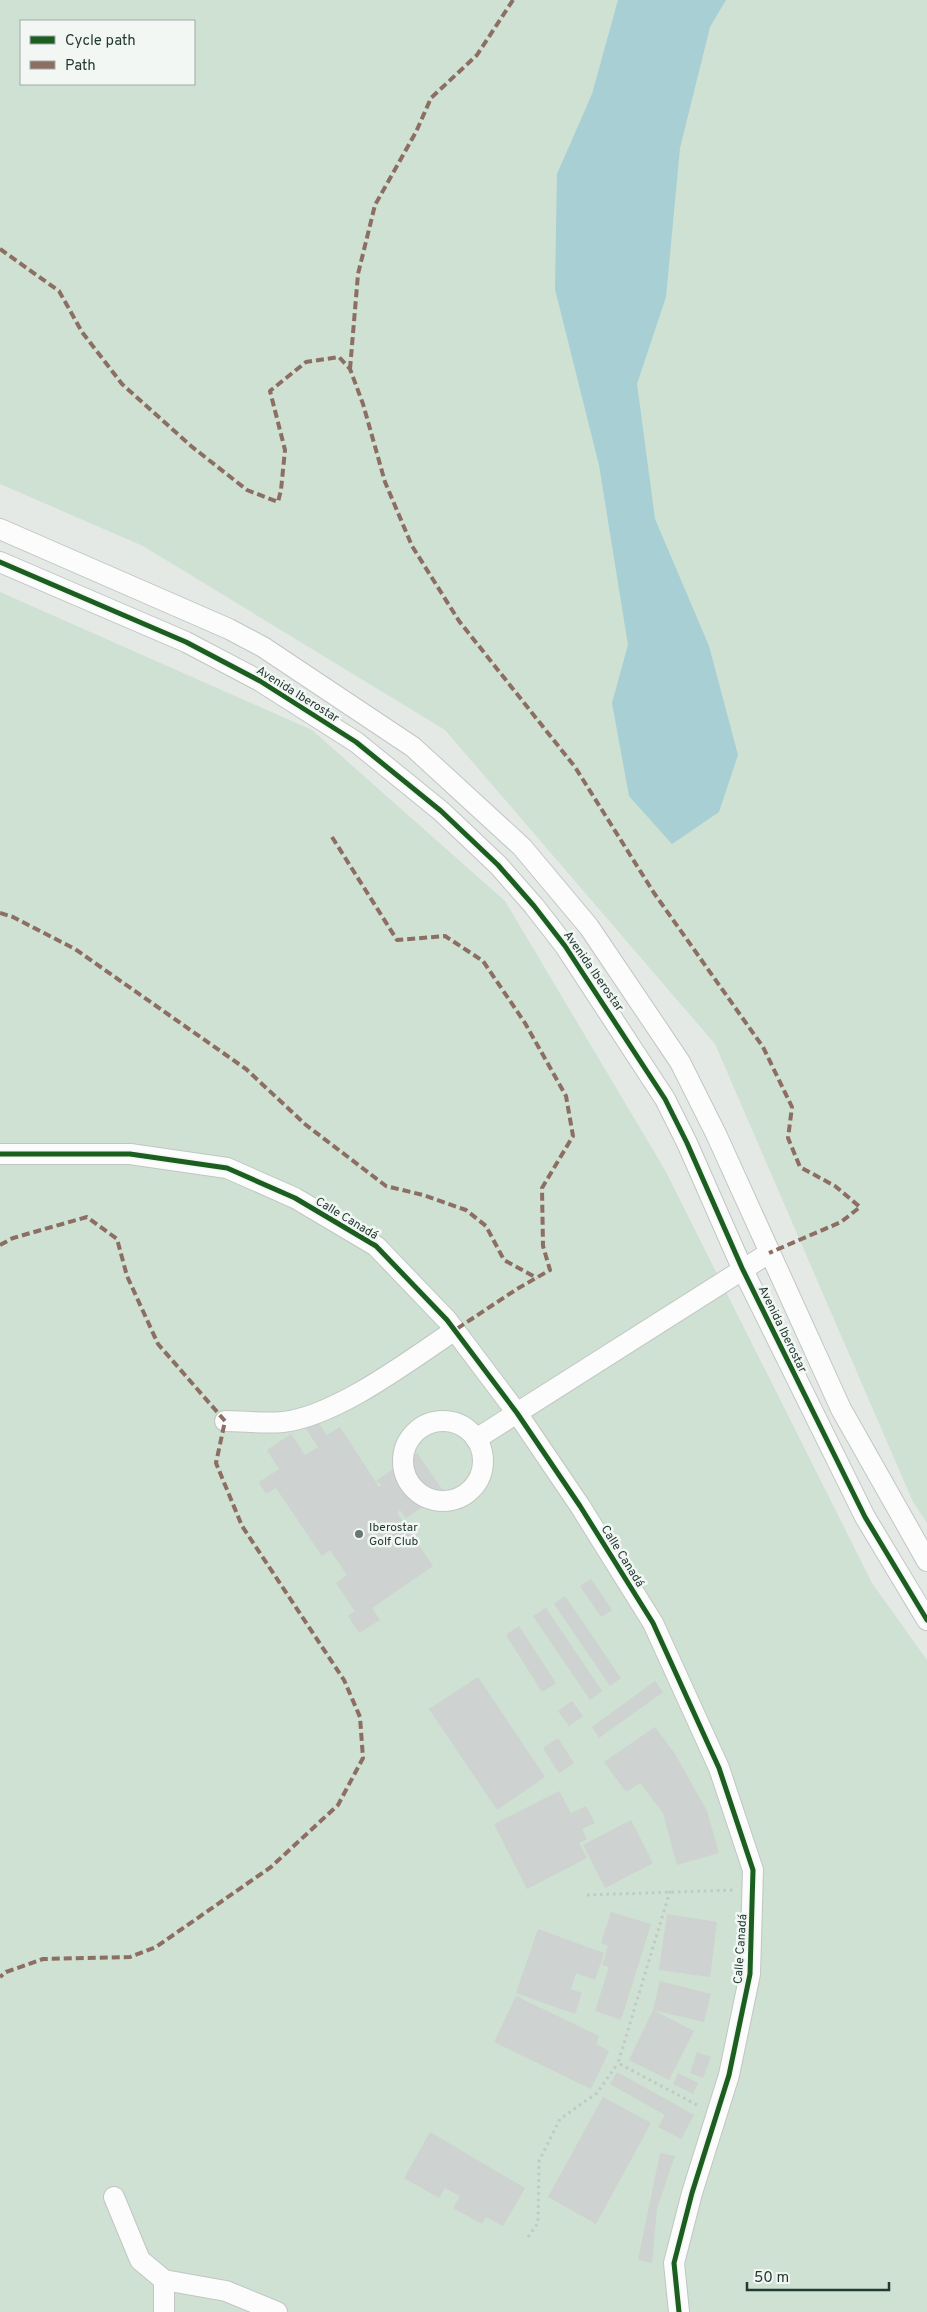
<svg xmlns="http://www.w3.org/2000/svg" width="927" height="2312" viewBox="0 0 927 2312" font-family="Overpass,sans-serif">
<rect width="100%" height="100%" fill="#e4e9e6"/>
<g fill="#cee1d3" fill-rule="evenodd">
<path d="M 0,0 L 927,0 L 927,1523 L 913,1502 L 715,1044 L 445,730 L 143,546 L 0,484 ZM 21,21 L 194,21 L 194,84 L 21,84 Z"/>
<path d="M 0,592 L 312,730 L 505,901 L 665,1170 L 872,1583 L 927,1660 L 927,2312 L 0,2312 Z"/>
</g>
<path fill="#a8cfd3" d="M 618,0 L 726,0 L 710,27 L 680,148 L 666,297 L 637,384 L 655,519 L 709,646 L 738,755 L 719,812 L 672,844 L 629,796 L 612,703 L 628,645 L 599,465 L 555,289 L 557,174 L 592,94 Z"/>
<g fill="#ced2d0">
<path d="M 317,1421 L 327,1435 L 340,1427 L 379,1487 L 382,1485 L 376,1481 L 417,1453 L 444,1492 L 406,1518 L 400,1510 L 397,1513 L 433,1566 L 372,1608 L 380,1620 L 359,1633 L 348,1616 L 355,1611 L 336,1583 L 347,1575 L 330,1550 L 322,1556 L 276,1488 L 266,1494 L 259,1482 L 279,1469 L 267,1450 L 291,1434 L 305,1455 L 318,1447 L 306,1429 Z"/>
<path d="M 591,1579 L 612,1610 L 601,1617 L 580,1586 Z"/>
<path d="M 565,1596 L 621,1678 L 610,1686 L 554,1604 Z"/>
<path d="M 546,1608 L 602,1691 L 590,1700 L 533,1616 Z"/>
<path d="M 519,1626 L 556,1683 L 542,1692 L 506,1635 Z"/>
<path d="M 478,1677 L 545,1777 L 497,1810 L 429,1709 Z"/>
<path d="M 655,1681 L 663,1692 L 599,1738 L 592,1727 Z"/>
<path d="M 572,1701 L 583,1716 L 569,1726 L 558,1711 Z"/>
<path d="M 655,1727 L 675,1754 L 707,1811 L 719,1853 L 677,1865 L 663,1813 L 640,1783 L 626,1792 L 604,1762 Z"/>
<path d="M 558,1738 L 574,1763 L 559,1773 L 543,1748 Z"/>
<path d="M 559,1791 L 571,1813 L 586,1806 L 595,1823 L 582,1829 L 587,1839 L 579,1843 L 587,1858 L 527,1889 L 494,1824 Z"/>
<path d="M 631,1820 L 653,1863 L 605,1888 L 583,1845 Z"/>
<path d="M 611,1912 L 651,1924 L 621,2020 L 595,2011 L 609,1967 L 602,1965 L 608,1946 L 601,1943 Z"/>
<path d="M 667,1914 L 717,1922 L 710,1977 L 659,1970 Z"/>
<path d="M 538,1929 L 604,1953 L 595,1980 L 576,1973 L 571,1989 L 582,1993 L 575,2014 L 516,1993 Z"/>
<path d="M 660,1981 L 711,1994 L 704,2022 L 653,2010 Z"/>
<path d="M 516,1996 L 599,2036 L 596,2044 L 609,2051 L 591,2089 L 494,2042 Z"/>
<path d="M 653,2010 L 694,2031 L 669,2080 L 629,2060 Z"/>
<path d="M 697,2052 L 711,2057 L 703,2078 L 690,2073 Z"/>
<path d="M 617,2072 L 694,2115 L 681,2139 L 658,2127 L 665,2115 L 610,2084 Z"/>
<path d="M 678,2073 L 698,2083 L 693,2094 L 673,2084 Z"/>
<path d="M 603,2097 L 651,2123 L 596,2224 L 548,2197 Z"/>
<path d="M 430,2132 L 525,2188 L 503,2226 L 486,2217 L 482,2224 L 453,2208 L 460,2196 L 445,2188 L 439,2198 L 404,2178 Z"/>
<path d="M 660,2153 L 675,2156 L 657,2208 L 652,2263 L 638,2260 Z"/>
</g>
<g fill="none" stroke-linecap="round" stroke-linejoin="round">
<defs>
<g id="minor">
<path d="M 0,529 L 229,629 L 263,647 L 413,747 L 522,847 L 589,927 L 680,1062 L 716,1134 L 841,1409 L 927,1561"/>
<path d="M 0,562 L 186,642 L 260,681 L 356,742 L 441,811 L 498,865 L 534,906 L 565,946 L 665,1099 L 687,1143 L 742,1268 L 865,1517 L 927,1620"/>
<path d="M 0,1154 L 130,1154 L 227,1168 L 295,1198 L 376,1246 L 447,1320 L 517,1413 L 580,1506 L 653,1623 L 719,1768 L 753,1870 L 750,1974 L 729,2075 L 692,2193 L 674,2263 L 679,2312"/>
<path d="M 225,1421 C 244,1421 264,1424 283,1422 C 337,1416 410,1360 455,1330"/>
<circle cx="443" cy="1461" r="40"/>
<path d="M 476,1439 L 769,1253"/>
<path d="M 114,2197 L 140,2260 L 164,2280 L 226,2291 L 277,2312"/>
<path d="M 164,2312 L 164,2280"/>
</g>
</defs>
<use href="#minor" stroke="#c1c6c3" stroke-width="22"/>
<g stroke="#c1c9c4" stroke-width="3" stroke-dasharray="2.5 4" stroke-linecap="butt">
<path d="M 670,1891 L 618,2063 L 699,2106"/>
<path d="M 587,1895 L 735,1890"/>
<path d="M 528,2237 L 538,2223 L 539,2161 L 560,2119 L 597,2093 L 618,2063"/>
</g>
<use href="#minor" stroke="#fbfcfb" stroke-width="20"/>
<g stroke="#8d6e63" stroke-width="4" stroke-dasharray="8 4" stroke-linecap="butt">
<path d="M 0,249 L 59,291 L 82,332 L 122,384 L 191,446 L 247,490 L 278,502 L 281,490 L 285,450 L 270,391 L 306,362 L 339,357 L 350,369 L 363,404 L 385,482 L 412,546 L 459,621 L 575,767 L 654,893 L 763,1047 L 792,1107 L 788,1138 L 800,1167 L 835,1186 L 860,1207 L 841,1222 L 769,1253"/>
<path d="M 350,369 L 358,274 L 375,205 L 416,132 L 431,98 L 477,55 L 513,0"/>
<path d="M 332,837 L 397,940 L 445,936 L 483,961 L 525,1023 L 566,1096 L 573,1136 L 542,1188 L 543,1246 L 550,1270 L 517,1289 L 455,1330"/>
<path d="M 0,913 L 13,917 L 75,949 L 246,1069 L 306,1125 L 386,1186 L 423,1195 L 466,1210 L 486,1226 L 504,1260 L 537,1278"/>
<path d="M 0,1245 L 13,1238 L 87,1217 L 117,1239 L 127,1276 L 158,1344 L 225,1421 L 216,1463 L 242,1526 L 344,1680 L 360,1717 L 363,1758 L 338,1805 L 271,1867 L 156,1947 L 130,1957 L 43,1959 L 6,1972 L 0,1977"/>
</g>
<defs>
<g id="cycleway">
<path d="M 0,562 L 186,642 L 260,681 L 356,742 L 441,811 L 498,865 L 534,906 L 565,946 L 665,1099 L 687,1143 L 742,1268 L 865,1517 L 927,1620"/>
<path d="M 0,1154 L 130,1154 L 227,1168 L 295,1198 L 376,1246 L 447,1320 L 517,1413 L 580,1506 L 653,1623 L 719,1768 L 753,1870 L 750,1974 L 729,2075 L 692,2193 L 674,2263 L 679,2312"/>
</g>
</defs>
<use href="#cycleway" stroke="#f2f7f4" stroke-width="8"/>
<use href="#cycleway" stroke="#1b5e20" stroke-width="5"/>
</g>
<circle fill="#677772" stroke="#f2f7f4" stroke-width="2" cx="359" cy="1534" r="5"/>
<g text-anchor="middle" stroke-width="5" stroke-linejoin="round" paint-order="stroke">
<g font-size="12" fill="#233a33" stroke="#f2f7f4">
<text transform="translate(298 694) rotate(32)" y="4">Avenida Iberostar</text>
<text transform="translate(594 971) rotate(55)" y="4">Avenida Iberostar</text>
<text transform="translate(347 1218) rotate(31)" y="4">Calle Canadá</text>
<text transform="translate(783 1329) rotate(64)" y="4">Avenida Iberostar</text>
<text transform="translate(623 1556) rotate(58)" y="4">Calle Canadá</text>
<text transform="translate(740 1949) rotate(-86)" y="4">Calle Canadá</text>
</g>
<g font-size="12" fill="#233a33" stroke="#f2f7f4" text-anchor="start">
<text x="369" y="1531">Iberostar<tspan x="369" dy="14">Golf Club</tspan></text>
</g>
</g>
<rect x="20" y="20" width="175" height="65" fill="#f2f7f4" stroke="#9faba7"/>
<rect x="30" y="36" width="25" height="8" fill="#1b5e20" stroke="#9faba7"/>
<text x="65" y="45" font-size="15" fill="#233a33">Cycle path</text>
<rect x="30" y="61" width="25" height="8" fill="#8d6e63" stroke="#9faba7"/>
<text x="65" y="70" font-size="15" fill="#233a33">Path</text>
<path d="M747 2282v8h142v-8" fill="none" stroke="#233a33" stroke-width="2.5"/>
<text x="754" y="2282" font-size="15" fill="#233a33" stroke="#f2f7f4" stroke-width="4" paint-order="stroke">50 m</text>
</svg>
